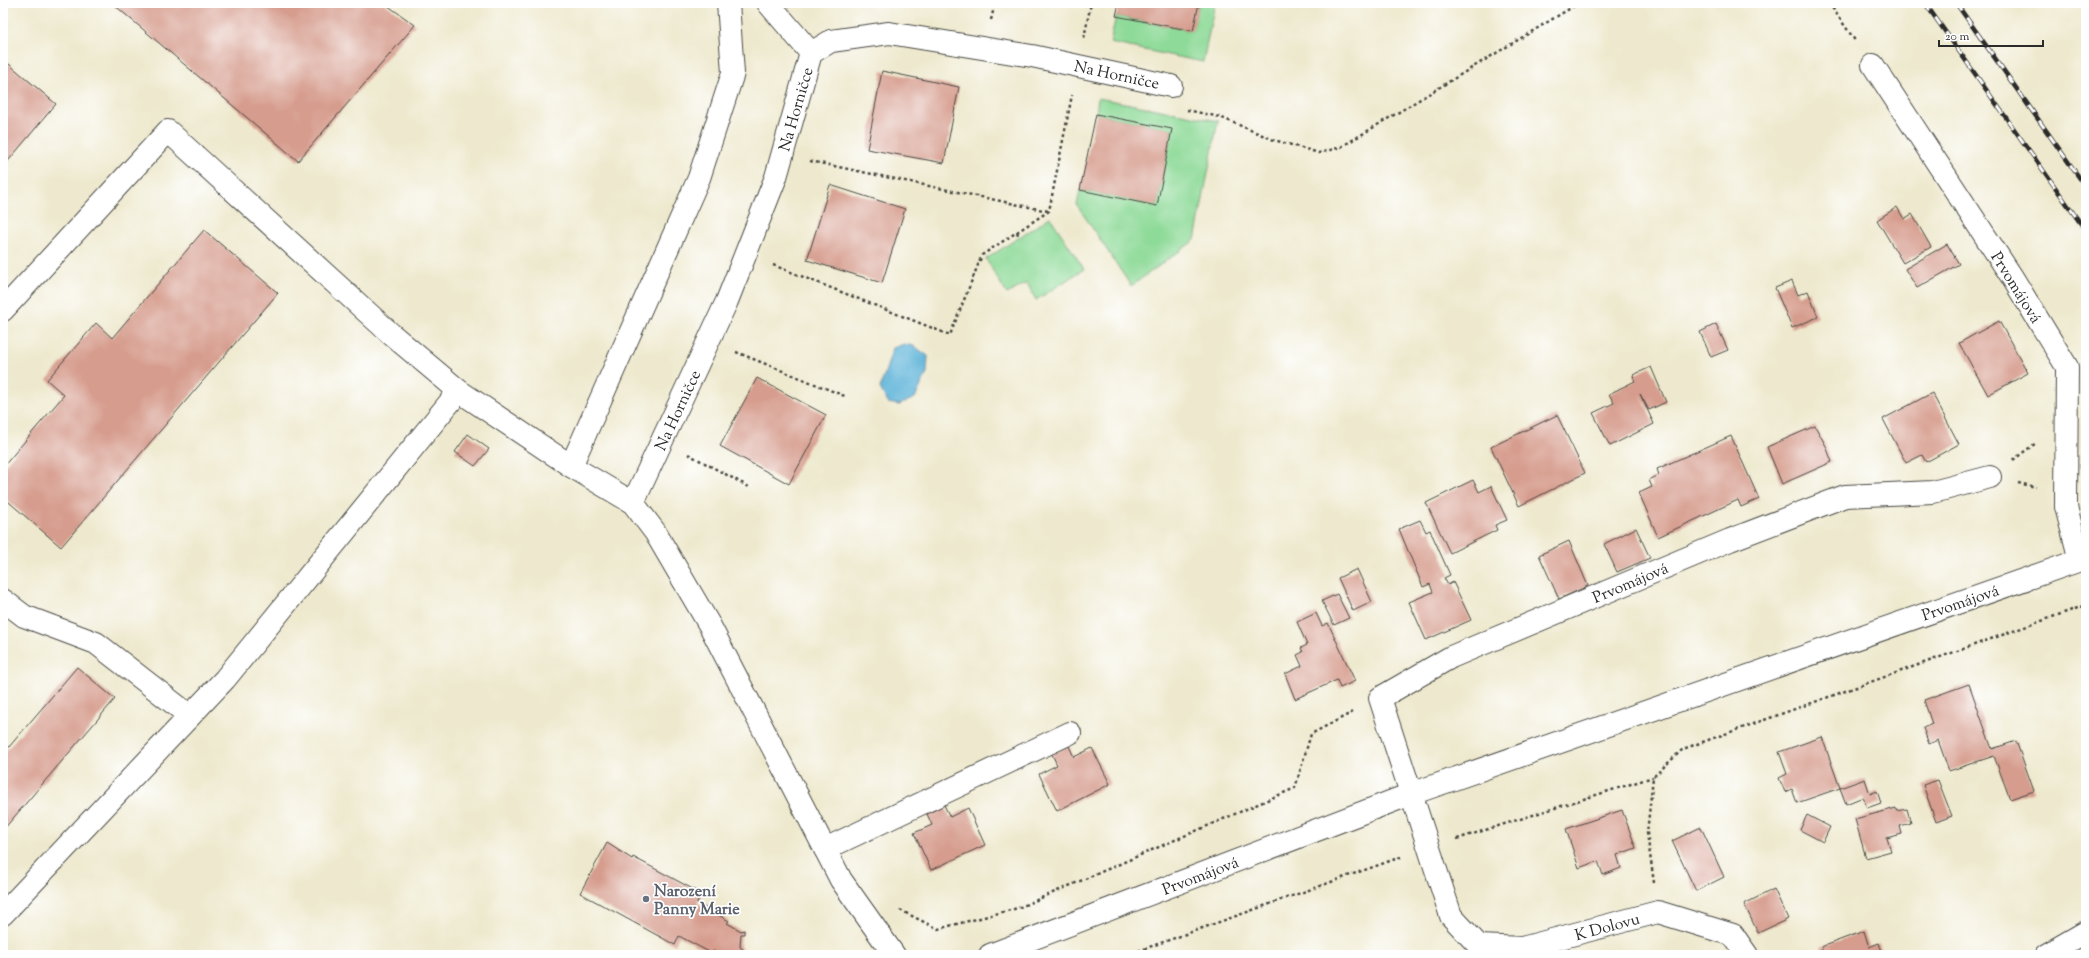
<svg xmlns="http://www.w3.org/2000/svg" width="2089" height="958" viewBox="0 0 2089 958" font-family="'Sorts Mill Goudy',serif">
<rect width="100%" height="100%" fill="#fff"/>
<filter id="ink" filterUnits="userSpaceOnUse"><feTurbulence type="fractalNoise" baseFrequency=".025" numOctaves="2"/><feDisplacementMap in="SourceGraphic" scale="8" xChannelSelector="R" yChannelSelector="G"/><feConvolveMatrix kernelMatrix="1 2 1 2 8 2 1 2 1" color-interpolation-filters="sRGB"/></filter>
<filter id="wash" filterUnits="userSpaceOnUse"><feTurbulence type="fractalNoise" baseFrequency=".012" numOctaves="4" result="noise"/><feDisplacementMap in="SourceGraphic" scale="16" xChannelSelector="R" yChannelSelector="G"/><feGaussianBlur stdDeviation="0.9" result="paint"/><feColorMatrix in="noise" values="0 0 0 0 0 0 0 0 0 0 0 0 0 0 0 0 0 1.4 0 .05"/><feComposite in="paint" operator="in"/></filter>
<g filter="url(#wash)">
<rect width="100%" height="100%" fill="#eee9ce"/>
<g fill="#8eda98" stroke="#5c8262">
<path d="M 1199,3 L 1215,3 L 1203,62 L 1110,43 L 1116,16 L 1192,31 Z"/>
<path d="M 1098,98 L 1218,121 L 1195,240 L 1131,286 L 1077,205 L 1080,190 L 1157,206 L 1172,129 L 1096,114 Z"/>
<path d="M 1050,217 L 1084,269 L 1036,300 L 1027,283 L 1007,294 L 986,259 Z"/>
</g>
<path fill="#5bb2d8" stroke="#436e82" d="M 904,344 L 914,346 L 928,356 L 927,373 L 915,398 L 899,405 L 888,403 L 880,388 L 893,348 Z"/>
<g id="blocks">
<g fill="#d69c8d">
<path d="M 112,3 L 384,3 L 415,25 L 298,161 Z"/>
<path d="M 1119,3 L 1199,3 L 1193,31 L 1116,16 Z"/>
<path d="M 3,59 L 56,104 L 3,167 Z"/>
<path d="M 882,71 L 959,87 L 944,163 L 867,149 Z"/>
<path d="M 1096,114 L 1172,129 L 1157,206 L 1080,190 Z"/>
<path d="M 830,185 L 905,209 L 882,283 L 807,260 Z"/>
<path d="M 1897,207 L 1904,219 L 1912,214 L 1931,247 L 1903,263 L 1877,220 Z"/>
<path d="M 204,230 L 278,293 L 61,547 L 3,497 L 3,467 L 64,395 L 47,380 L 96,323 L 112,338 Z"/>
<path d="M 1947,244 L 1959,264 L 1917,288 L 1905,269 Z"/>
<path d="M 1792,281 L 1798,295 L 1808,291 L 1818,317 L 1792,328 L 1775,288 Z"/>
<path d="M 1999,321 L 2028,373 L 1988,395 L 1959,343 Z"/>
<path d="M 1716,324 L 1728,350 L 1711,357 L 1700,332 Z"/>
<path d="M 1651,367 L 1666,402 L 1649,410 L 1640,394 L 1654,424 L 1610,446 L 1593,413 L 1614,403 L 1609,394 L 1635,381 L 1633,375 Z"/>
<path d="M 757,378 L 826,415 L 789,484 L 720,446 Z"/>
<path d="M 1932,393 L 1959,444 L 1926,462 L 1922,455 L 1906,463 L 1883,419 Z"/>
<path d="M 1557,415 L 1585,473 L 1519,506 L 1491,447 Z"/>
<path d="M 1815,426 L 1826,446 L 1832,462 L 1782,484 L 1767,447 Z"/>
<path d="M 468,434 L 489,449 L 475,466 L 455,452 Z"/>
<path d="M 1731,436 L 1759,499 L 1741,507 L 1738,500 L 1658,537 L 1639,493 L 1652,487 L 1649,480 L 1659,475 L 1657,469 Z"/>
<path d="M 1473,480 L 1479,492 L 1491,486 L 1507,520 L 1495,525 L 1497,530 L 1450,553 L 1426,503 Z"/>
<path d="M 1420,520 L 1426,532 L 1430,530 L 1450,575 L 1444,578 L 1448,585 L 1453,582 L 1471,620 L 1426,640 L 1409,602 L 1433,592 L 1430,584 L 1423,587 L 1399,529 Z"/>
<path d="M 1636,528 L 1650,558 L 1617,572 L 1604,544 Z"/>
<path d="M 1569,541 L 1588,586 L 1559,599 L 1539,555 Z"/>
<path d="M 1357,569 L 1372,602 L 1353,611 L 1338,578 Z"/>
<path d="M 1337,594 L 1349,618 L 1334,625 L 1322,601 Z"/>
<path d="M 1316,613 L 1322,626 L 1328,623 L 1355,681 L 1340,688 L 1337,680 L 1295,699 L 1285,674 L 1302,666 L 1297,655 L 1303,652 L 1301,648 L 1307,645 L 1297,622 Z"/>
<path d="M 77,667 L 115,699 L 3,830 L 3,754 Z"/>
<path d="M 1969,684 L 1992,749 L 2016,741 L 2034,791 L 2010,799 L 1994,756 L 1949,771 L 1938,740 L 1929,744 L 1923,728 L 1932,724 L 1924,700 Z"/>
<path d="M 1822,737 L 1840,788 L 1865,779 L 1870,794 L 1877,791 L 1881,803 L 1867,808 L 1863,797 L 1846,804 L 1840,788 L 1797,803 L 1792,789 L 1785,792 L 1779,778 L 1787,774 L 1779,752 Z"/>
<path d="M 1069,746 L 1074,757 L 1092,748 L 1110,784 L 1057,811 L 1039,774 L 1057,765 L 1052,754 Z"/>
<path d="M 1938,780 L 1952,816 L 1936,822 L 1923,785 Z"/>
<path d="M 944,805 L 950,817 L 968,808 L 985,845 L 931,870 L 914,833 L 932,825 L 927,814 Z"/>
<path d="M 1896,808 L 1896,811 L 1907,809 L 1911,823 L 1900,826 L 1902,834 L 1887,838 L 1891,851 L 1866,858 L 1855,819 Z"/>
<path d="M 1622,810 L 1636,848 L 1617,855 L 1621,868 L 1603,875 L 1598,861 L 1579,868 L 1566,829 Z"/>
<path d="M 1807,815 L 1830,827 L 1823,842 L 1800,830 Z"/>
<path d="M 1701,827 L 1724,877 L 1696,891 L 1672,841 Z"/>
<path d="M 607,843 L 632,859 L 633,857 L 702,894 L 697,903 L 729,921 L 727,923 L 741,931 L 744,930 L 744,934 L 741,934 L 740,947 L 743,949 L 741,952 L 739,950 L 731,955 L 721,955 L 713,951 L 711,953 L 679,936 L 675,945 L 580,893 Z"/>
<path d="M 1774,889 L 1788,919 L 1758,933 L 1744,904 Z"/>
<path d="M 1864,931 L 1869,947 L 1879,943 L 1883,955 L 1824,955 L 1821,947 Z"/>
</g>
</g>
</g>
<g filter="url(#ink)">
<use href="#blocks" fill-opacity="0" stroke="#484843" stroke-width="1"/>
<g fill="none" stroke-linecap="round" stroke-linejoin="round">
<defs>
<g id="minor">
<path d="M 768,3 L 811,53"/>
<path d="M 1873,65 L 2012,277 L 2067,367 L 2066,507 L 2080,560"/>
<path d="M 3,310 L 168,131 L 391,334 L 459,391 L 571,466 L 633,503 L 655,532 L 710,626 L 841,880 L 894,955"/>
<path d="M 571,466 L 699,178 L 733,73 L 728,3"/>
<path d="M 633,503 L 727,301 L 776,177 L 811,53 L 831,41 L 889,33 L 1032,56 L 1171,86"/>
<path d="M 3,600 L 24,616 L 96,643 L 190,716"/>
<path d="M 825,849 L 1070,733"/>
<path d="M 3,914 L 225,679 L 459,391"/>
<path d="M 990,955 L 1411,794 L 2086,558"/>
<path d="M 1747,955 L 1733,935 L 1658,912 L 1522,948 L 1479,946 L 1451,916 L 1380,698 L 1451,657 L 1730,540 L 1845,496 L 1933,492 L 1990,477"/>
<path d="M 2046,955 L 2086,932"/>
</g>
</defs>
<use href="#minor" stroke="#484843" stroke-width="24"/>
<g stroke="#484843" stroke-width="2.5" stroke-dasharray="3 3" stroke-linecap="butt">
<path d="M 1829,3 L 1856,42"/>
<path d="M 991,20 L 995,3"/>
<path d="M 1084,38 L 1091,3"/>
<path d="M 1187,110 L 1220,117 L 1274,140 L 1319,153 L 1341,147 L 1579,3"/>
<path d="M 810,161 L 1048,211"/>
<path d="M 1017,232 L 1019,237"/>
<path d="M 773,265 L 950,335 L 982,255 L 1049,211 L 1072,95"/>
<path d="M 736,352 L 847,397"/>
<path d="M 688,454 L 751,488"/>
<path d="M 2013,460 L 2036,443"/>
<path d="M 2018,483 L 2036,487"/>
<path d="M 1457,839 L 1653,777"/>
<path d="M 1654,883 L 1647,833 L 1653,777 L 1683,749 L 2086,605"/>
<path d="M 900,910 L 938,929 L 1018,908 L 1295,788 L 1311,734 L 1353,712"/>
<path d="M 1127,955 L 1401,857"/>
</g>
<use href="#minor" stroke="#fff" stroke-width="22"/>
<defs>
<g id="rail">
<path d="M 1925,3 L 2086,231"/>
<path d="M 1956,3 L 2086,187"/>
</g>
</defs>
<use href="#rail" stroke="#2b2b2b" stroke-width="4.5"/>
<use href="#rail" stroke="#fff" stroke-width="3" stroke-dasharray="9" stroke-linecap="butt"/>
</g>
</g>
<circle fill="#6b7280" stroke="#fff" stroke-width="1.5" cx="646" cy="899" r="4"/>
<g text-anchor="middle" stroke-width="3.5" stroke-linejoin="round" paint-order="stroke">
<g font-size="16" fill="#2b2b2b" stroke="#fff">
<text transform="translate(1117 74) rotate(12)" y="6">Na Horničce</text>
<text transform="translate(795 109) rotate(-74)" y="6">Na Horničce</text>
<text transform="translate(2017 287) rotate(58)" y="6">Prvomájová</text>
<text transform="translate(677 410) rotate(-65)" y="6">Na Horničce</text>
<text transform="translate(1630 582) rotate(-23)" y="6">Prvomájová</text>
<text transform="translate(1960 602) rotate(-19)" y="6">Prvomájová</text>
<text transform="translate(1200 875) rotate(-21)" y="6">Prvomájová</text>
<text transform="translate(1607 926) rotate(-15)" y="6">K Dolovu</text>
</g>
<g font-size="16" font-weight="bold" fill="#5b616d" stroke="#fff" text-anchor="start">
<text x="654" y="896">Narození<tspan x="654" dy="18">Panny Marie</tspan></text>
</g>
</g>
<rect width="2089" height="958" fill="none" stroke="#fff" stroke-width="16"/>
<path d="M1939 40v6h104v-6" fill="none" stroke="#2b2b2b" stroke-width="2"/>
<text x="1945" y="40" font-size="12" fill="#2b2b2b" stroke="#ffffff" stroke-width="3" paint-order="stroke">20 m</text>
</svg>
